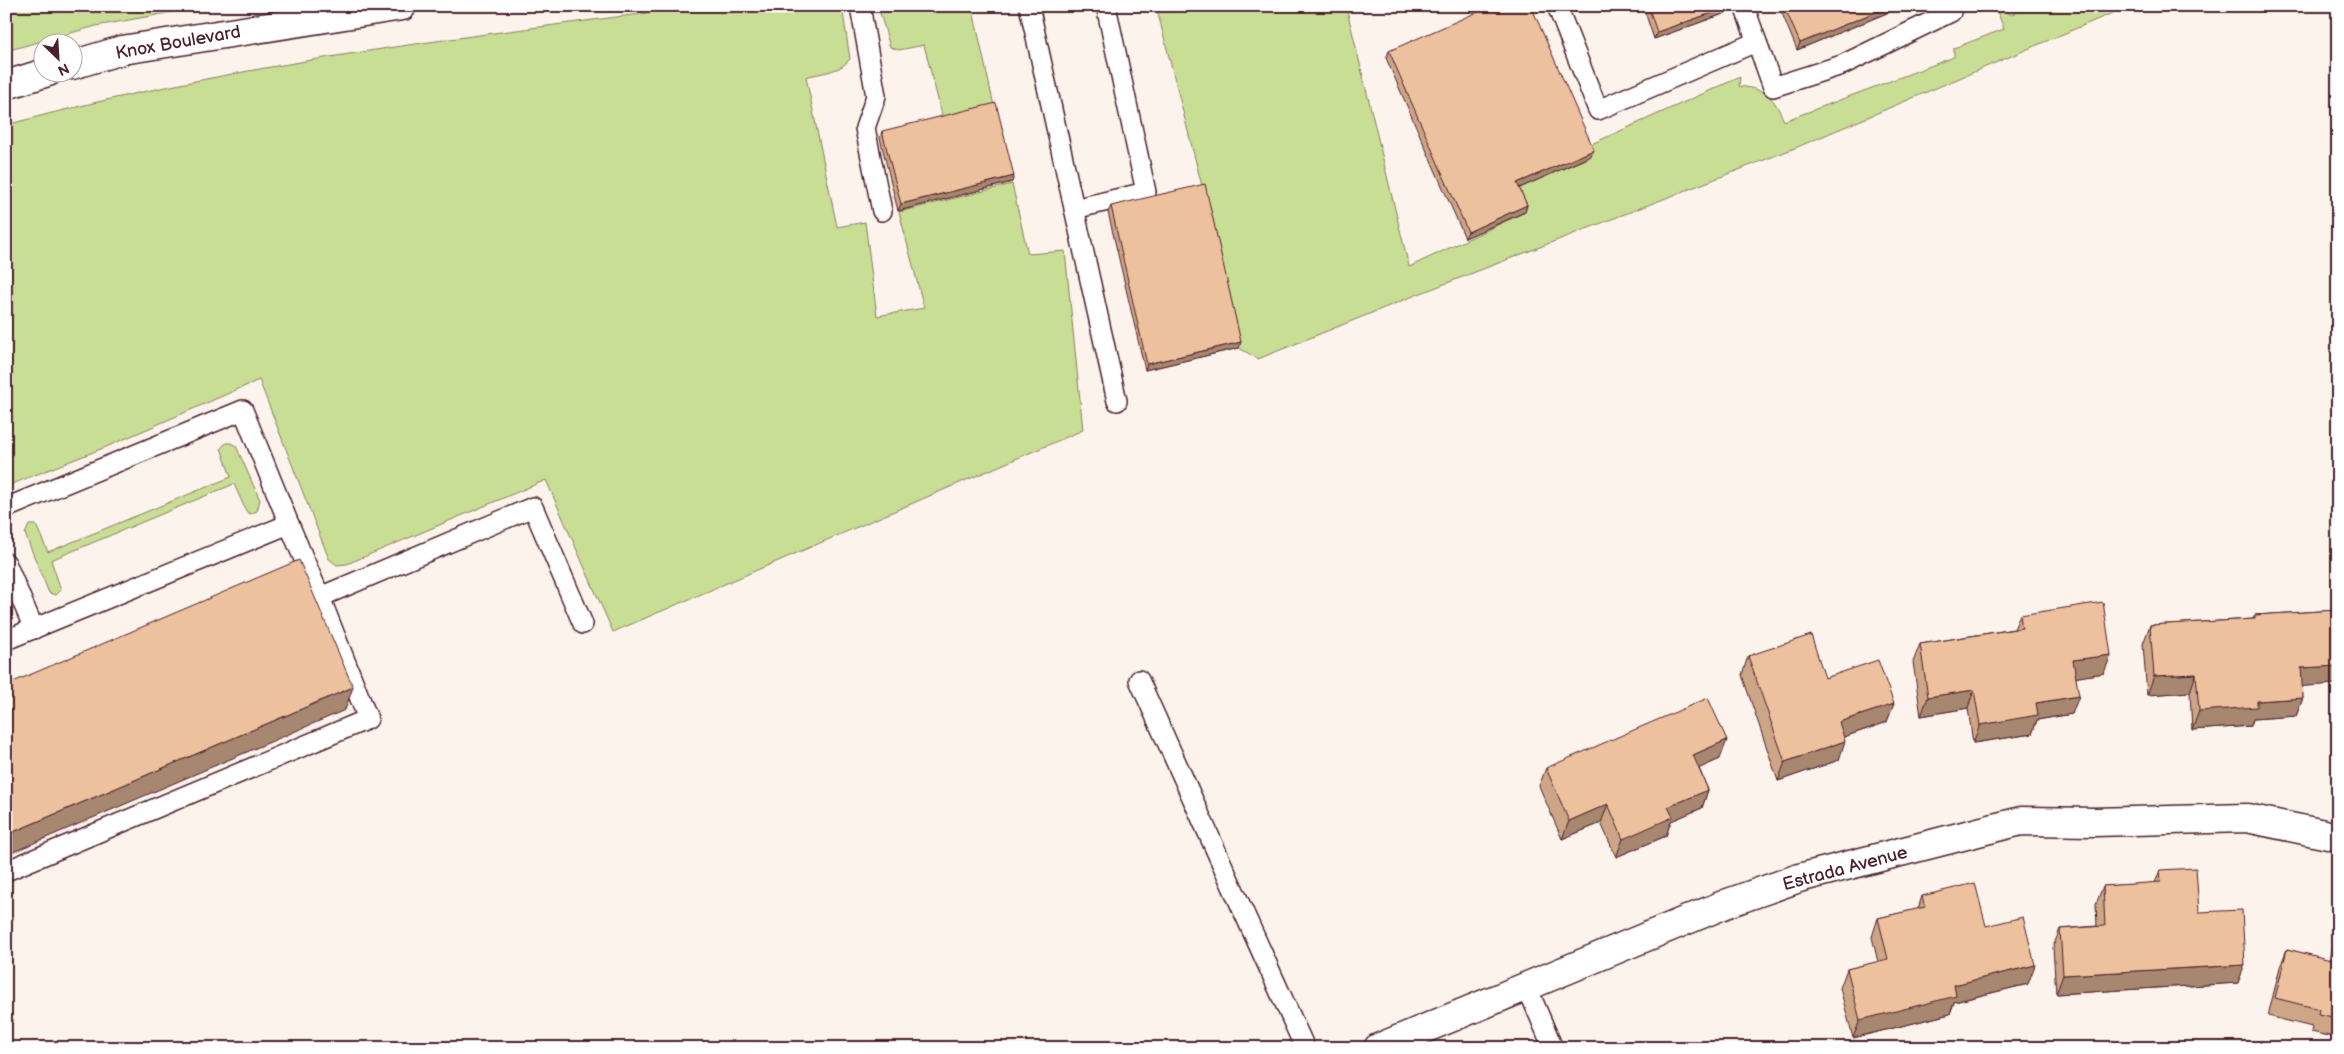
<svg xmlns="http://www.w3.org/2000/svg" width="2344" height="1054" viewBox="0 0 2344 1054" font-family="'Balsamiq Sans',sans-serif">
<rect width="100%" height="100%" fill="#fcf3ec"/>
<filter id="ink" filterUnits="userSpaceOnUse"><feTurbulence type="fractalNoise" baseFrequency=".02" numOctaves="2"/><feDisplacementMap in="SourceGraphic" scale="10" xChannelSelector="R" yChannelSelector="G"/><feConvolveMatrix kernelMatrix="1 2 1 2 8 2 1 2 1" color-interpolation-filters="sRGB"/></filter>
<g filter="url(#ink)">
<g fill="#c8de94" stroke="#897e60">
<path d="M 6,6 L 206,6 L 96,26 L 6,51 Z"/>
<path d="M 703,6 L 842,6 L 850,59 C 839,73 822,72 806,77 L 837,227 L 865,222 L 877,316 L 924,308 L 899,212 L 1012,184 L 1028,254 L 1065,251 L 1083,430 L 613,632 L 546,480 L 347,564 L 337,565 L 329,559 L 259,380 L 106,447 L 7,486 L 6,125 C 234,63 469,36 703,6 Z"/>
<path d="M 878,6 L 972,6 L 994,106 L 943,119 L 924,45 L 899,50 L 890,47 Z"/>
<path d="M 1156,6 L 1346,6 L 1409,267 L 1525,212 L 1515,190 L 1591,156 L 1587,146 L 1740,77 L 1739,86 C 1767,90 1773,95 1784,121 L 1954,57 L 1954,48 L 2004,29 L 1995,6 L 2006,6 L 2010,15 L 2030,6 L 2129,6 L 1795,148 L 1416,295 L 1258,359 L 1239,348 L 1203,190 Z"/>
<path d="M 226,443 L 231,443 L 236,446 L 260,500 L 257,511 L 250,514 L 246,511 L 234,484 L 51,560 L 61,590 L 56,595 L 49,593 L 25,534 L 29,525 L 36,525 L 48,552 L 231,477 L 221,448 Z"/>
</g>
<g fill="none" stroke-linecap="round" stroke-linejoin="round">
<defs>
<g id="service">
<path d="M 860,6 L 876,96 L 865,128 L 882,211"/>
<path d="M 1029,6 L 1117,401"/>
<path d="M 1557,6 L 1598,110 L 1756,42"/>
<path d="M 1744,6 L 1773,87 L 1842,65 L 1951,12 L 1950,6"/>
<path d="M 1074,209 L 1146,192 L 1106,6"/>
<path d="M 6,508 L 243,410 L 289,524 L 6,640"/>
<path d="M 289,524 L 320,597 L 533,507 L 583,624"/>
<path d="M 6,563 L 34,629"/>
<path d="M 1139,680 L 1305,1048"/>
<path d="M 6,871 L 368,719 L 320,597"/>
<path d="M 1527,987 L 1553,1048"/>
</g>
<path id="minor" d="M 1378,1048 L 1728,903 L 1799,878 L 2021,821 L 2094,822 L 2247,818 L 2338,837"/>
<g id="secondary">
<path d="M 72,65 L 122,50 L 402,6"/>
<path d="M 6,85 L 48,72"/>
</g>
</defs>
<use href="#service" stroke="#4a1f2b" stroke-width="22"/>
<use href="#minor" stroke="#4a1f2b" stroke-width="31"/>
<use href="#secondary" stroke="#4a1f2b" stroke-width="31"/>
<use href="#service" stroke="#fff" stroke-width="19"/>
<use href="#minor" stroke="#fff" stroke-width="28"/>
<use href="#secondary" stroke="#fff" stroke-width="28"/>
</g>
<g fill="#cda688" stroke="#4a1f2b">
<path d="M 1643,6 L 1729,6 L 1726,13 L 1654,39 Z"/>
<path d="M 1779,6 L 1904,6 L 1797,50 Z"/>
<path d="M 1389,51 L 1591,156 L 1519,188 L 1527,205 L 1525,212 L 1465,238 L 1386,58 Z"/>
<path d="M 882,131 L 1012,182 L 898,211 L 880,138 Z"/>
<path d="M 1111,206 L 1239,348 L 1145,370 L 1108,212 Z"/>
<path d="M 2338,610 L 2338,677 L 2335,684 L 2302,686 L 2303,698 L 2296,716 L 2253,719 L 2251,726 L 2192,730 L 2190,692 L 2147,695 L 2143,644 L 2150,625 L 2253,619 L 2255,615 Z"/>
<path d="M 2020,615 L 2104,673 L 2076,677 L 2072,714 L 2037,720 L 2032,734 L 1973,743 L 1968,708 L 1921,716 L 1913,662 L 1920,644 L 2014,629 Z"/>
<path d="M 1748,656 L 1825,678 L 1887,722 L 1844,737 L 1839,760 L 1778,781 L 1742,675 Z"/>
<path d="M 1720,759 L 1699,768 L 1708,790 L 1702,808 L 1671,821 L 1666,836 L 1616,857 L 1601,823 L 1562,839 L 1539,786 L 1546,768 Z"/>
<path d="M 2160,870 L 2199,912 L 2238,983 L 2056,994 L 2053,947 L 2060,929 L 2097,926 L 2096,904 L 2103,886 L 2155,883 Z"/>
<path d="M 1922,896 L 1986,926 L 2028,984 L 1954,1002 L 1950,1014 L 1853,1038 L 1840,988 L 1847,969 L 1878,962 L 1872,937 L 1878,918 L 1918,909 Z"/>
<path d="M 2338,931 L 2338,1038 L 2311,1032 L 2312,1027 L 2268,1016 L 2280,967 L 2287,949 L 2329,960 L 2332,946 Z"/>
</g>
<g fill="#a7876f" stroke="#4a1f2b">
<path d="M 1890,6 L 1904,6 L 1797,50 L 1800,43 Z"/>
<path d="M 1729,7 L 1726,13 L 1654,39 L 1657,32 Z"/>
<path d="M 1594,150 L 1591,156 L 1515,190 L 1517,183 Z"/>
<path d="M 1014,176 L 1012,182 L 898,211 L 901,204 Z"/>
<path d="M 1527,205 L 1525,212 L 1465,238 L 1468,232 Z"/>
<path d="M 1241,342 L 1239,348 L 1145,370 L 1147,364 Z"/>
<path d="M 2111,655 L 2104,673 L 2067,679 L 2073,660 Z"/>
<path d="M 2338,666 L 2338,677 L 2335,684 L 2294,687 L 2301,668 Z"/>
<path d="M 2196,674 L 2190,692 L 2147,695 L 2154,676 Z"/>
<path d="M 353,687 L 345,710 L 6,855 L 6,835 Z"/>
<path d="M 1974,690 L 1968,708 L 1921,716 L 1928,697 Z"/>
<path d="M 2079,696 L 2072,714 L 2037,720 L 2032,734 L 1973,743 L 1980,725 L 2036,703 Z"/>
<path d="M 2303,698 L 2296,716 L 2253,719 L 2251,726 L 2192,730 L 2199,711 L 2257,701 Z"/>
<path d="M 1894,704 L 1887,722 L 1832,741 L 1839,722 Z"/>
<path d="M 1727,740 L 1720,759 L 1687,774 L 1693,755 Z"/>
<path d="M 1845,741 L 1839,760 L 1778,781 L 1785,762 Z"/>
<path d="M 1708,790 L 1702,808 L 1671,821 L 1666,836 L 1616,857 L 1623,839 L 1668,807 Z"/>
<path d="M 1608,804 L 1601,823 L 1562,839 L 1569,821 Z"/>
<path d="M 2035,965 L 2028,984 L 1954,1002 L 1950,1014 L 1853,1038 L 1860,1020 L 1954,985 Z"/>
<path d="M 2245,965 L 2238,983 L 2056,994 L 2063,975 Z"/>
</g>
<g fill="#eec19e" stroke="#4a1f2b">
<path d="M 1491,6 L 1531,6 L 1594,150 L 1517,183 L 1527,205 L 1468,232 L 1389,51 Z"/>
<path d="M 1648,6 L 1729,6 L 1729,7 L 1657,32 Z"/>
<path d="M 1784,6 L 1890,6 L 1800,43 Z"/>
<path d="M 996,103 L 1014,176 L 901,204 L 882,131 Z"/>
<path d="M 1205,184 L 1241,342 L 1147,364 L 1111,206 Z"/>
<path d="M 299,560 L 353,687 L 6,835 L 6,685 Z"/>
<path d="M 2103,602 L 2111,655 L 2073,660 L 2079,696 L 2036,703 L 2038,715 L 1980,725 L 1974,690 L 1928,697 L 1920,644 L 2022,628 L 2020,615 Z"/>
<path d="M 2338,610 L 2338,666 L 2301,668 L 2303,698 L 2257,701 L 2257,707 L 2199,711 L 2196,674 L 2154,676 L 2150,625 L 2255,619 L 2255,615 Z"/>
<path d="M 1811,635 L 1825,678 L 1878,660 L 1894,704 L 1839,722 L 1845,741 L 1785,762 L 1748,656 Z"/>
<path d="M 1708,698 L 1727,740 L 1693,755 L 1708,790 L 1668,807 L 1673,817 L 1623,839 L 1608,804 L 1569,821 L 1546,768 Z"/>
<path d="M 2196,868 L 2199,912 L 2242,910 L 2245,965 L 2063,975 L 2060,929 L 2105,926 L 2103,886 L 2161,882 L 2160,870 Z"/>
<path d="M 1975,883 L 1986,926 L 2023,917 L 2035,965 L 1954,985 L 1956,996 L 1860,1020 L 1847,969 L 1888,959 L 1878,918 L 1925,907 L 1922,896 Z"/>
<path d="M 2338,933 L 2338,1018 L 2318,1014 L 2319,1009 L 2275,998 L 2287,949 L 2331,960 Z"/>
</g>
</g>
<g text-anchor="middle" stroke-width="4" stroke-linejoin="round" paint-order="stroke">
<g font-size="18" fill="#4a1f2b" stroke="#fff">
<text transform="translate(178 42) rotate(-10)" y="6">Knox Boulevard</text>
<text transform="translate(1845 868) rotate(-15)" y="6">Estrada Avenue</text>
</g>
</g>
<rect width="2344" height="1054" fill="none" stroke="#fff" stroke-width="25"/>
<rect x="12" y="12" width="2319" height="1029" fill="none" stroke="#4a1f2b" stroke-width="2" filter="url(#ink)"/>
<g transform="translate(58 58) rotate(155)"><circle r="24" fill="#ffffff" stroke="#b7a5aa"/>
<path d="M0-4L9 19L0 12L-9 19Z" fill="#4a1f2b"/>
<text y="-8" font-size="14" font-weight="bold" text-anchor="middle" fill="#4a1f2b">N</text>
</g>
</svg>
